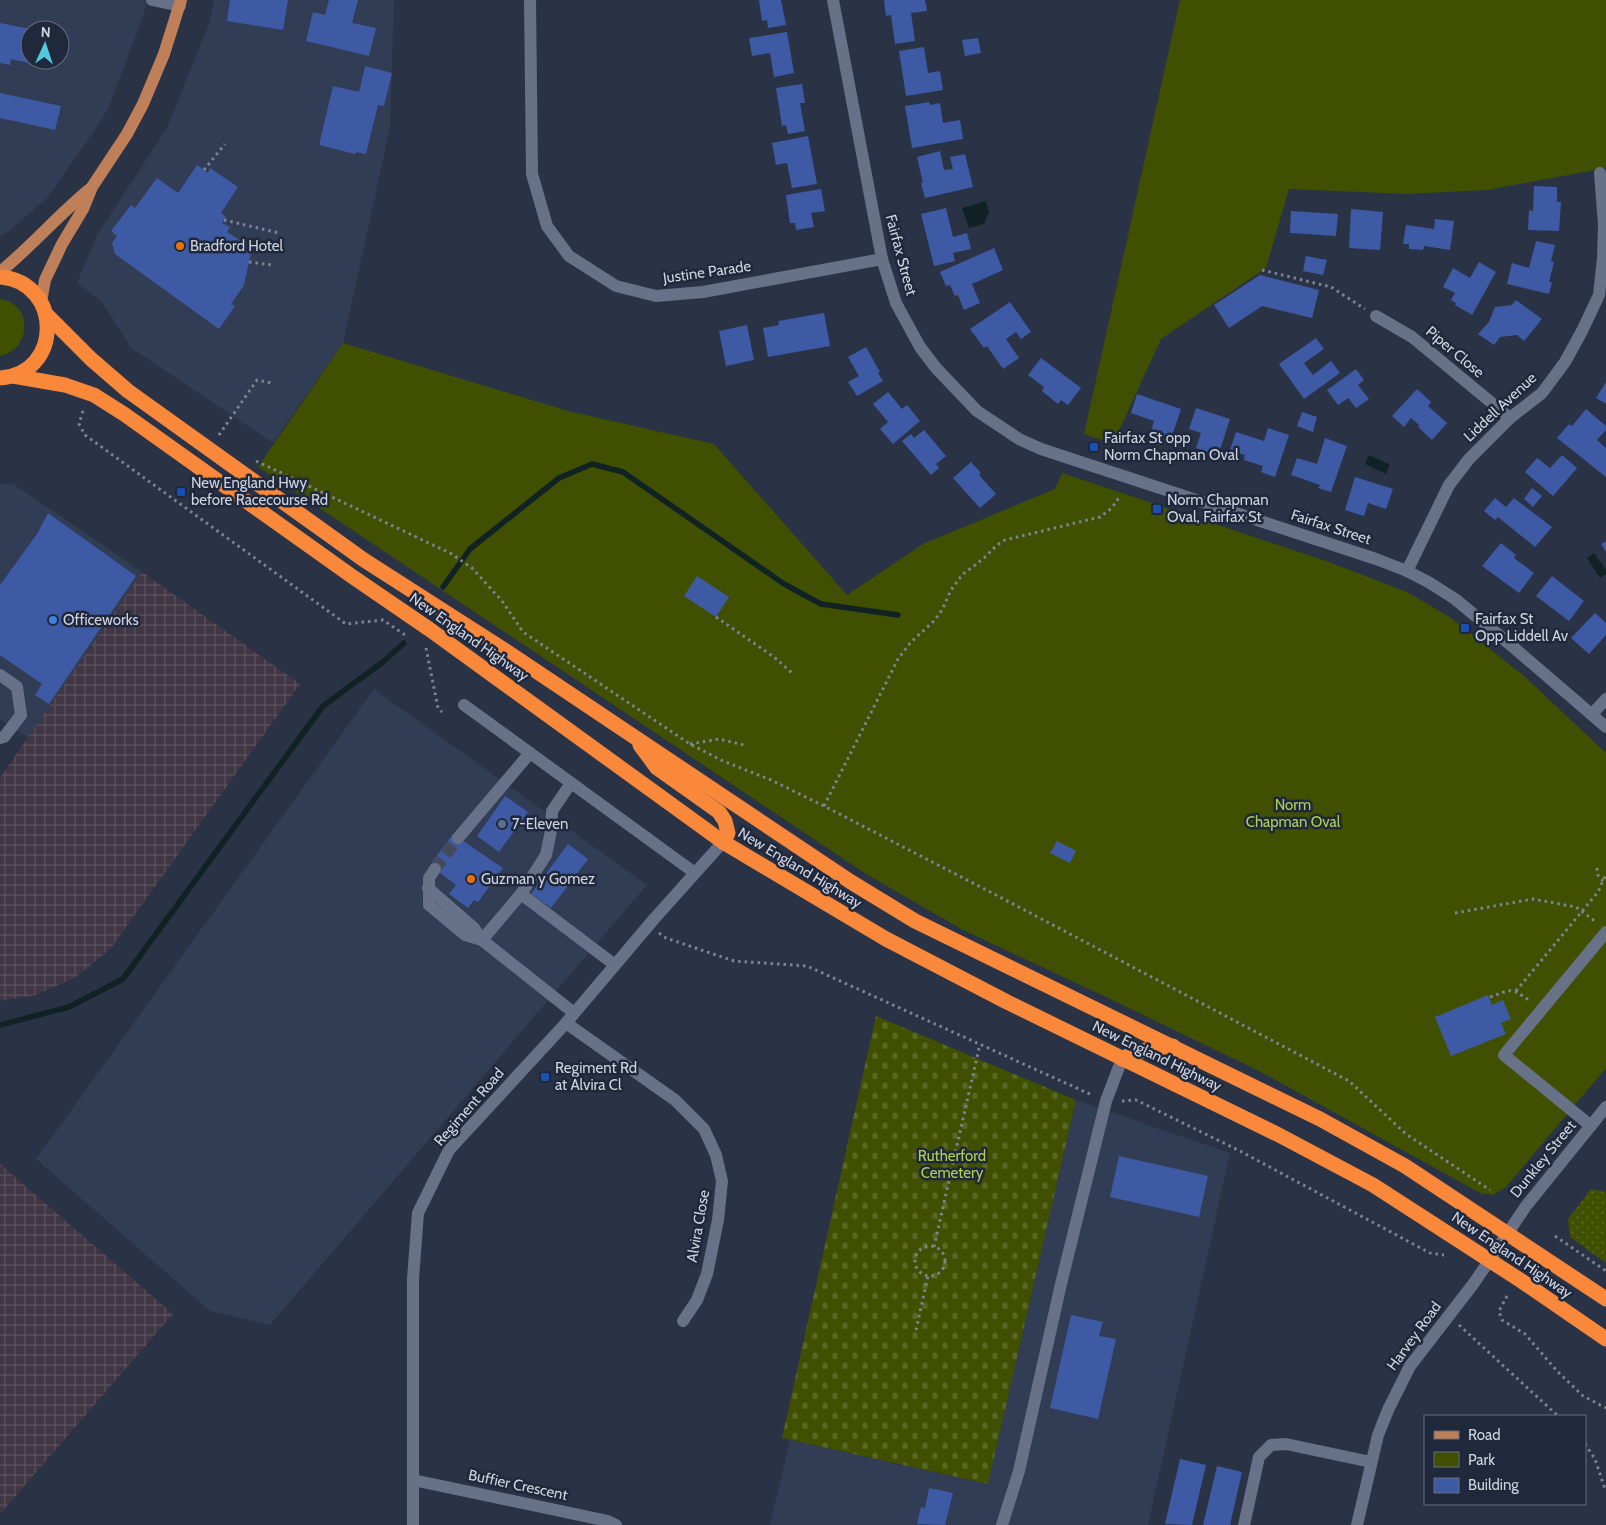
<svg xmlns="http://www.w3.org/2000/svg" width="1606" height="1525" viewBox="0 0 1606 1525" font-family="Cabin,sans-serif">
<defs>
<pattern id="industrial-grid" width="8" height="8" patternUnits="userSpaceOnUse" patternTransform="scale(1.25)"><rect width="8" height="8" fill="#413644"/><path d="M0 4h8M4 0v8" fill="none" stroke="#5b525f"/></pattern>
<pattern id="grass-dots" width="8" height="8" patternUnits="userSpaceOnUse" patternTransform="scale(1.25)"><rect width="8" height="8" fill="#405000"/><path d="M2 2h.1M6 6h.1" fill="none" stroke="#5a6825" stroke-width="1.8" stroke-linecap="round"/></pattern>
<pattern id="cemetery-stones" width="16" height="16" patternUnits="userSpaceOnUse" patternTransform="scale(1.25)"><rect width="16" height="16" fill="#405000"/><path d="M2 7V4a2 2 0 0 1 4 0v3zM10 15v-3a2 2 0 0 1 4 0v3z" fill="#5a6825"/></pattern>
</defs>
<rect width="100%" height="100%" fill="#2a3245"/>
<g fill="#313c55" fill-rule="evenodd">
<path d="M 0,0 L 147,0 L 144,14 L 108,109 L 95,130 L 47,198 L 8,232 L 0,237 ZM 30,30 L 60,30 L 60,60 L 30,60 Z"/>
<path d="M 214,0 L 394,0 L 390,128 L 343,343 L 273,443 L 131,348 L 102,302 L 77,283 L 97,235 L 167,128 L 210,21 Z"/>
<path d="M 12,483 L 142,572 L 28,738 L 0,719 L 0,485 Z"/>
<path d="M 374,689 L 647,885 L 270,1325 L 210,1311 L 36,1159 Z"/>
<path d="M 1076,1100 L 1230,1153 L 1148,1525 L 770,1525 L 790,1440 L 988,1484 Z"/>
</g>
<g fill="url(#industrial-grid)">
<path d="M 142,572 L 300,684 L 111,948 L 76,977 L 36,995 L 0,1001 L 0,778 Z"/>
<path d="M 0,1164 L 173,1314 L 0,1514 Z"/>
</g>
<path fill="url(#grass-dots)" d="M 1591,1189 L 1606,1192 L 1606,1263 L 1570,1237 L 1568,1219 Z"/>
<path fill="url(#cemetery-stones)" d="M 876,1016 L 1076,1100 L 988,1484 L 782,1438 Z"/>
<g fill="#405000">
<path d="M 1180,0 L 1606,0 L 1606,168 L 1487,190 L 1406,194 L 1289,189 L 1266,268 L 1161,339 L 1113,444 L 1084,434 Z"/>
<path d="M 0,299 C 33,303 32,350 0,356 Z"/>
<path d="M 343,343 L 568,411 L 714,444 L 847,595 L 923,544 L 1055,489 L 1062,473 L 1326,561 L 1407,592 L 1451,618 L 1524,676 L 1606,753 L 1606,1068 L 1506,1187 L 1493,1195 L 1480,1193 L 1261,1072 L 1104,996 L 963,930 L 866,874 L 258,467 Z"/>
</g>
<g fill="#102223">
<path d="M 986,201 L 989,212 L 984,224 L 969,228 L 962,208 Z"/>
<path d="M 1369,455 L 1390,465 L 1386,474 L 1365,464 Z"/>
<path d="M 1594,553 L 1606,570 L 1606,574 L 1600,578 L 1587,558 Z"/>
</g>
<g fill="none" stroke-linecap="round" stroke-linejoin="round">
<g stroke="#102223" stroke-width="5.5">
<path d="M 443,587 L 470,549 L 559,478 L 592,464 L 623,472 L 784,584 L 821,604 L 898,615"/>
<path d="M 0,1025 L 69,1007 L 123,979 L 323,706 L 383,662 L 404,643"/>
</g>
</g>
<g fill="#3e5aa4">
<path d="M 230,0 L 288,0 L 283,30 L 227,21 Z"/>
<path d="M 329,0 L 358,0 L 352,23 L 376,28 L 369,56 L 306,41 L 313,12 L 325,15 Z"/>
<path d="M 759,0 L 781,0 L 786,25 L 768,28 L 767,20 L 762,21 Z"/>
<path d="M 884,0 L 925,0 L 927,11 L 911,13 L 915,41 L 895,44 L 891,15 L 886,16 Z"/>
<path d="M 0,23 L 30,29 L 30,60 L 39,60 L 38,65 L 11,59 L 10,65 L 0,63 Z"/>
<path d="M 787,32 L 794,73 L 774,77 L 770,53 L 752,56 L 749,38 Z"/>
<path d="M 978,38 L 981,53 L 965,56 L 962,40 Z"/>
<path d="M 924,47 L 928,73 L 940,71 L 943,90 L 906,96 L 899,51 Z"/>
<path d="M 365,66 L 392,73 L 384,106 L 378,105 L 366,154 L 356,152 L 355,154 L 319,145 L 333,86 L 359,92 Z"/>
<path d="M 802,84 L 805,103 L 800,103 L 805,131 L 788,134 L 786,125 L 782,126 L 776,88 Z"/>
<path d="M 0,93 L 61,106 L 55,130 L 0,118 Z"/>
<path d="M 929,102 L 930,105 L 940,103 L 943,123 L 960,120 L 963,139 L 912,148 L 905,106 Z"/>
<path d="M 808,136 L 817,184 L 792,188 L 787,163 L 776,165 L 772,143 Z"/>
<path d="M 940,151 L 944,170 L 953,169 L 950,157 L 965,154 L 973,187 L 925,198 L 921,183 L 923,183 L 917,157 Z"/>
<path d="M 197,165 L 208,173 L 210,168 L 238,187 L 221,213 L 226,217 L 222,223 L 230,227 L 227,232 L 252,248 L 244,285 L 231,304 L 235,306 L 219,329 L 115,254 L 112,243 L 117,236 L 111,231 L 131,205 L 135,208 L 157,178 L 178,193 Z"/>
<path d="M 1534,186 L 1557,187 L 1557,202 L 1561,202 L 1559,231 L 1528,230 L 1529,210 L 1533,211 Z"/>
<path d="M 821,189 L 825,211 L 811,213 L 814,227 L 796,230 L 795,223 L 790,223 L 786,195 Z"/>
<path d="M 946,208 L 953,237 L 967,233 L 971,249 L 953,253 L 955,261 L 934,266 L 921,214 Z"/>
<path d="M 1351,209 L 1383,212 L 1380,250 L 1349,248 Z"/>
<path d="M 1291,211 L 1338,214 L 1336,236 L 1290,233 Z"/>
<path d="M 1435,219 L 1454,221 L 1450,250 L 1424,246 L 1423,250 L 1409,249 L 1409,244 L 1403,244 L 1406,225 L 1434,229 Z"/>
<path d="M 1536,241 L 1555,245 L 1551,261 L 1554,262 L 1549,282 L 1552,282 L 1549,294 L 1507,284 L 1512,263 L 1529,268 Z"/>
<path d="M 994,248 L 1003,270 L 972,284 L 980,303 L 964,310 L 958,295 L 955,296 L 950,285 L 946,286 L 940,272 Z"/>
<path d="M 1306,256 L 1327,260 L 1323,275 L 1303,271 Z"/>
<path d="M 1479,262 L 1496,272 L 1472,315 L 1455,305 L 1456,303 L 1451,300 L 1455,293 L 1443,287 L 1453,268 L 1470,278 Z"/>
<path d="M 1260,275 L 1319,290 L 1312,318 L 1262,306 L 1229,328 L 1214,305 Z"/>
<path d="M 1516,300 L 1542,319 L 1524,341 L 1517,335 L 1500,337 L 1494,345 L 1478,334 L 1489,322 L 1495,307 L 1512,305 Z"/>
<path d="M 1010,302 L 1031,332 L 1021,339 L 1016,332 L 1006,339 L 1019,358 L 1003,369 L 987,346 L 984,348 L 970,329 Z"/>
<path d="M 824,313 L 830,346 L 768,357 L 763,328 L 779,325 L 778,321 Z"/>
<path d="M 747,325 L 754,360 L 726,366 L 719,331 Z"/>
<path d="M 1316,338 L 1324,349 L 1304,363 L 1313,375 L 1331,361 L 1340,373 L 1304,399 L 1279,364 Z"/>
<path d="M 866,347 L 880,372 L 878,373 L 883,381 L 857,396 L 848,382 L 859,376 L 848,357 Z"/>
<path d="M 1041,358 L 1081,388 L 1068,405 L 1061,400 L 1058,404 L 1042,391 L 1044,387 L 1028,375 Z"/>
<path d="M 1356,369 L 1364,380 L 1358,385 L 1369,399 L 1356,408 L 1348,398 L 1338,405 L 1327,390 Z"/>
<path d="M 1606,382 L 1606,404 L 1596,398 Z"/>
<path d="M 1417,389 L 1431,402 L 1428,406 L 1447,423 L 1432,440 L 1418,427 L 1420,426 L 1411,418 L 1404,427 L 1392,416 Z"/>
<path d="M 888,392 L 902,409 L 907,405 L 920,421 L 893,444 L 880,429 L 888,422 L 873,404 Z"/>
<path d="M 1137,394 L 1181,409 L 1170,442 L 1150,436 L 1154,421 L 1131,413 Z"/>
<path d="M 1196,408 L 1230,419 L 1218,456 L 1196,448 L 1201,433 L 1189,429 Z"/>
<path d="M 1586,409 L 1606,426 L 1606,430 L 1597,440 L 1606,448 L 1606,477 L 1557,438 L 1569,424 L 1572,426 Z"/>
<path d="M 1302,412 L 1317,417 L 1313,432 L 1297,426 Z"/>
<path d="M 1268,428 L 1289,435 L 1275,477 L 1261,472 L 1263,466 L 1244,460 L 1245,455 L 1230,450 L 1236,432 L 1264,441 Z"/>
<path d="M 924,430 L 946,456 L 936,464 L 939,468 L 931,475 L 902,441 L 911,434 L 914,438 Z"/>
<path d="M 1325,438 L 1347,446 L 1331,492 L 1318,488 L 1320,485 L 1291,475 L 1297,458 L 1317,464 Z"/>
<path d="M 1562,455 L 1577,468 L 1553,496 L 1525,472 L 1537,458 L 1550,468 Z"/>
<path d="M 971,462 L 981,473 L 979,475 L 996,494 L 980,508 L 953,478 Z"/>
<path d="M 1355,477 L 1393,489 L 1386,509 L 1368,503 L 1364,516 L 1345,510 Z"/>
<path d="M 1532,488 L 1542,496 L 1533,507 L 1524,499 Z"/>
<path d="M 1495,498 L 1506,507 L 1514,498 L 1552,527 L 1535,547 L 1498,517 L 1495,520 L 1484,511 Z"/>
<path d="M 48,513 L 136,576 L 49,704 L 35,695 L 42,684 L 0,655 L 0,585 L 37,534 Z"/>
<path d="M 1606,541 L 1606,552 L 1601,544 Z"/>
<path d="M 1501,543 L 1516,555 L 1514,558 L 1534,573 L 1519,593 L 1482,566 Z"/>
<path d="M 697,576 L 729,597 L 716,617 L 684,596 Z"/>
<path d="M 1552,576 L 1584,601 L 1569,621 L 1536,596 Z"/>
<path d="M 1595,613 L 1606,623 L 1606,635 L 1589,654 L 1571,638 Z"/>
<path d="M 505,796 L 528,812 L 499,852 L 477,836 Z"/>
<path d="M 453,834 L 503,868 L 478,902 L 474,900 L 468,908 L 449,894 L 456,885 L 430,865 Z"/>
<path d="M 1057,841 L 1076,851 L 1070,863 L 1050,853 Z"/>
<path d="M 568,844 L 588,859 L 551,908 L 531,894 Z"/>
<path d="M 1488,995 L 1492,1005 L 1503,1000 L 1511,1019 L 1501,1023 L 1506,1034 L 1451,1056 L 1435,1017 Z"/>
<path d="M 1119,1156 L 1208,1176 L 1199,1217 L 1110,1197 Z"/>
<path d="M 1071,1315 L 1103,1322 L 1099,1336 L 1116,1339 L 1098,1419 L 1050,1408 Z"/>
<path d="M 1180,1459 L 1206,1465 L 1192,1525 L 1165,1524 Z"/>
<path d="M 1217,1466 L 1242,1472 L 1230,1525 L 1203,1525 Z"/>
<path d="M 929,1488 L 953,1493 L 945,1525 L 917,1524 L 921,1507 L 925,1508 Z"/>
</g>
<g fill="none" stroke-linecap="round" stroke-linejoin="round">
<path stroke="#434a5c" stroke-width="12" stroke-dasharray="12 6" stroke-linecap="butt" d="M 435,869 L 458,838"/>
<g stroke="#7d8494" stroke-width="3" stroke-dasharray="2.5 4" stroke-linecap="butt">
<path d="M 204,170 L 225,144"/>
<path d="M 224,220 L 279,233"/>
<path d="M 249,262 L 272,265"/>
<path d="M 1262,270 L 1331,287 L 1365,309"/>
<path d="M 83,411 L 79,424 L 85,435 L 346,624 L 383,620 L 408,637"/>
<path d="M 219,435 L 257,380 L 272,383"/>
<path d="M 256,461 L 450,553 L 472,568 L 502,601 L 523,632 L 690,744 L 723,761 L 771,780 L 824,806 L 996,895 L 1349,1081 L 1406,1134 L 1490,1190"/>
<path d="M 716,617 L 774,657 L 792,673"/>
<path d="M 426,648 L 438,708 L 442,712"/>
<path d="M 690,744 L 719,739 L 744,745"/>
<path d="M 824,806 L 898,659 L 911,642 L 934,621 L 942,610 L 951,590 L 962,575 L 984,558 L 997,545 L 1005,540 L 1100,517 L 1112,508 L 1120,496"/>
<path d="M 1597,868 L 1597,874 L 1603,881"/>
<path d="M 1455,913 L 1533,899 L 1576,907 L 1596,922"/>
<path d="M 659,933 L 666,938 L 734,961 L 807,966 L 1092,1095"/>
<path d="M 1516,991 L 1598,892 L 1606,874"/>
<path d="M 1490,997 C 1511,990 1510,986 1530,1001"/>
<path d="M 1122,1101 L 1136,1100 L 1238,1150 L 1430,1253 L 1444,1255"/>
<path d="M 1555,1236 L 1606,1271"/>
<circle cx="930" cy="1261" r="15"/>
<path d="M 934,1247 L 980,1044"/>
<path d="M 1507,1296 L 1499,1311 L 1502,1320 L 1525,1334 L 1557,1371 L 1583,1396 L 1606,1408"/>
<path d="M 1459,1325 L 1558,1416"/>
<path d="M 916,1330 L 928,1276"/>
<path d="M 1585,1444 L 1595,1459 L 1605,1489"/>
</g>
<g stroke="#677187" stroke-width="12">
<path d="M 152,0 L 180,6"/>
<path d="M 530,0 L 532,174 L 547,226 L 569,256 L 616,286 L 656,296 L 703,292 L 882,259"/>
<path d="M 833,0 L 882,259 L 896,303 L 920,347 L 936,368 L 977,411 L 1019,439 L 1041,449 L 1376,559 L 1407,571 L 1430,583 L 1455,599 L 1512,646 L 1606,727"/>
<path d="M 1376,316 L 1412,337 L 1510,418"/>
<path d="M 1407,571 L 1449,485 L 1469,459 L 1510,418 L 1542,393 L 1565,362 L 1582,331 L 1599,295 L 1603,258 L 1604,225 L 1600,173"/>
<path d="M 0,675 L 17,687 L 21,715 L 4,737 L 0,738"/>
<path d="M 464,705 L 695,873"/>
<path d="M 1592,714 L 1606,699"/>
<path d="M 571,783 L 552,811 L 551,831 L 546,855 L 521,894 L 615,965"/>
<path d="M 458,838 L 530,753"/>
<path d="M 435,869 L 429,878 L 429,905 L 465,935 L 482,940"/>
<path d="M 428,888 L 474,928 L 482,940"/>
<path d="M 521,894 L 482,940 L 574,1013"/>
<path d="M 566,1023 L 675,1100 L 704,1129 L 716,1155 L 722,1181 L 718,1220 L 707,1274 L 697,1300 L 683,1321"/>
<path d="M 1591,1126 L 1504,1055 L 1606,932"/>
<path d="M 413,1480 L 608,1521 L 616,1525"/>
<path d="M 413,1525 L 413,1279 L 418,1213 L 449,1150 L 566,1023 L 654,919 L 723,842"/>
<path d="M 1002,1525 L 1019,1471 L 1061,1284 L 1106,1101 L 1122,1059"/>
<path d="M 1244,1525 L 1259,1457 L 1271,1445 L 1286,1444 L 1371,1462"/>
<path d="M 1357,1525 L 1378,1435 L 1388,1410 L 1410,1366 L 1474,1283 L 1526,1206 L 1606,1107"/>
</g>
<g stroke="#bf7f59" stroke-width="12">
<path d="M 0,272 C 32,246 58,215 90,189"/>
<path d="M 41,302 L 45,280 L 62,244 L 83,209 L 92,187 L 127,134 L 143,104 L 164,54 L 181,0"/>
</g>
<g stroke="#fa883b" stroke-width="15">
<path d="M 0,277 C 63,282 63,374 0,378"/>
<path d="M 47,315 L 91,359 L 128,391 L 364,560 L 506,651 L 851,882 L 915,921 L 1320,1119 L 1405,1166 L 1606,1299"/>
<path d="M 13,376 L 65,385 L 94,395 L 124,414 L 353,577 L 429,629 L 723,842 L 886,939 L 1007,1002 L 1277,1134 L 1373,1185 L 1520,1280 L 1606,1339"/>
<path d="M 640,745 L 657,768 L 719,812 L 725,821 L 728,833 L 723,842"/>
<path d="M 1122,1059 C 1138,1050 1154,1048 1173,1046"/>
</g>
</g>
<g fill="#e8710a" stroke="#20283b" stroke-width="2">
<circle cx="180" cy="246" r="5"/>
<circle cx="471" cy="879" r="5"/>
</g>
<g fill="#1a4fb4" stroke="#20283b" stroke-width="2">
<rect x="1089" y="442" width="10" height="10" rx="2.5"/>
<rect x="176" y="487" width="10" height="10" rx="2.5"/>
<rect x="1152" y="504" width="10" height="10" rx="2.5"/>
<rect x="1460" y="623" width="10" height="10" rx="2.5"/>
<rect x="540" y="1072" width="10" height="10" rx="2.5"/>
</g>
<circle fill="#3f7fe0" stroke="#20283b" stroke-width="2" cx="53" cy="620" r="5"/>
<circle fill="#5c6f8a" stroke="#20283b" stroke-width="2" cx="502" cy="824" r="5"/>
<g text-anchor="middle" stroke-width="5" stroke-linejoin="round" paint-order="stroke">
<g font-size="15" fill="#ced3e0" stroke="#20283b" text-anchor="start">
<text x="190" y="251">Bradford Hotel</text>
<text x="1104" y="443">Fairfax St opp<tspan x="1104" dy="17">Norm Chapman Oval</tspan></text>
<text x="191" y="488">New England Hwy<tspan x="191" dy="17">before Racecourse Rd</tspan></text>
<text x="1167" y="505">Norm Chapman<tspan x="1167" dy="17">Oval, Fairfax St</tspan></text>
<text x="1475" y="624">Fairfax St<tspan x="1475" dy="17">Opp Liddell Av</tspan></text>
<text x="63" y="625">Officeworks</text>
<text x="512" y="829">7-Eleven</text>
<text x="481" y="884">Guzman y Gomez</text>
<text x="555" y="1073">Regiment Rd<tspan x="555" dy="17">at Alvira Cl</tspan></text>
</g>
<g font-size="15" fill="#ced3e0" stroke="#20283b">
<text transform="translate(901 255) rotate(75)" y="5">Fairfax Street</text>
<text transform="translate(707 272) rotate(-8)" y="5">Justine Parade</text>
<text transform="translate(1455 352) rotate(40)" y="5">Piper Close</text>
<text transform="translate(1500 407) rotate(-43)" y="5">Liddell Avenue</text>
<text transform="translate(1331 527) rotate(18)" y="5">Fairfax Street</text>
<text transform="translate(469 637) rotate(35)" y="5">New England Highway</text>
<text transform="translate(800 868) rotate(31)" y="5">New England Highway</text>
<text transform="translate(1157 1056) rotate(26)" y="5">New England Highway</text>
<text transform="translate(469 1107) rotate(-49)" y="5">Regiment Road</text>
<text transform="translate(1543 1159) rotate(-51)" y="5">Dunkley Street</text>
<text transform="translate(698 1226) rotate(-80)" y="5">Alvira Close</text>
<text transform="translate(1512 1255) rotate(34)" y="5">New England Highway</text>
<text transform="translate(1414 1336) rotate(-54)" y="5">Harvey Road</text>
<text transform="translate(518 1485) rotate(12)" y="5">Buffier Crescent</text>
</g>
<g font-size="15" fill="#b0ce54" stroke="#20283b">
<text x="1293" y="810">Norm<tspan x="1293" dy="17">Chapman Oval</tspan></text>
<text x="952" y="1161">Rutherford<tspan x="952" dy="17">Cemetery</tspan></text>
</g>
</g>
<rect x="1424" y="1415" width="162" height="90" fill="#20283b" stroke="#666c7d"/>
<rect x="1434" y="1431" width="25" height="8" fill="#bf7f59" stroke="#666c7d"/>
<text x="1468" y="1440" font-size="15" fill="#ced3e0">Road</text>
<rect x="1434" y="1452" width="25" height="15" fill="#405000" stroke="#666c7d"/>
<text x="1468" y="1465" font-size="15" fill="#ced3e0">Park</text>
<rect x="1434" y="1478" width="25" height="15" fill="#3e5aa4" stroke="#666c7d"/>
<text x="1468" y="1490" font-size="15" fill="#ced3e0">Building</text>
<g transform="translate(45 45) rotate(3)"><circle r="24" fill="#20283b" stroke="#666c7d"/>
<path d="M0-4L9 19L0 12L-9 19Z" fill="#53cadc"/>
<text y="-8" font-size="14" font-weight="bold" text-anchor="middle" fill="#ced3e0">N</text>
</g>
</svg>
